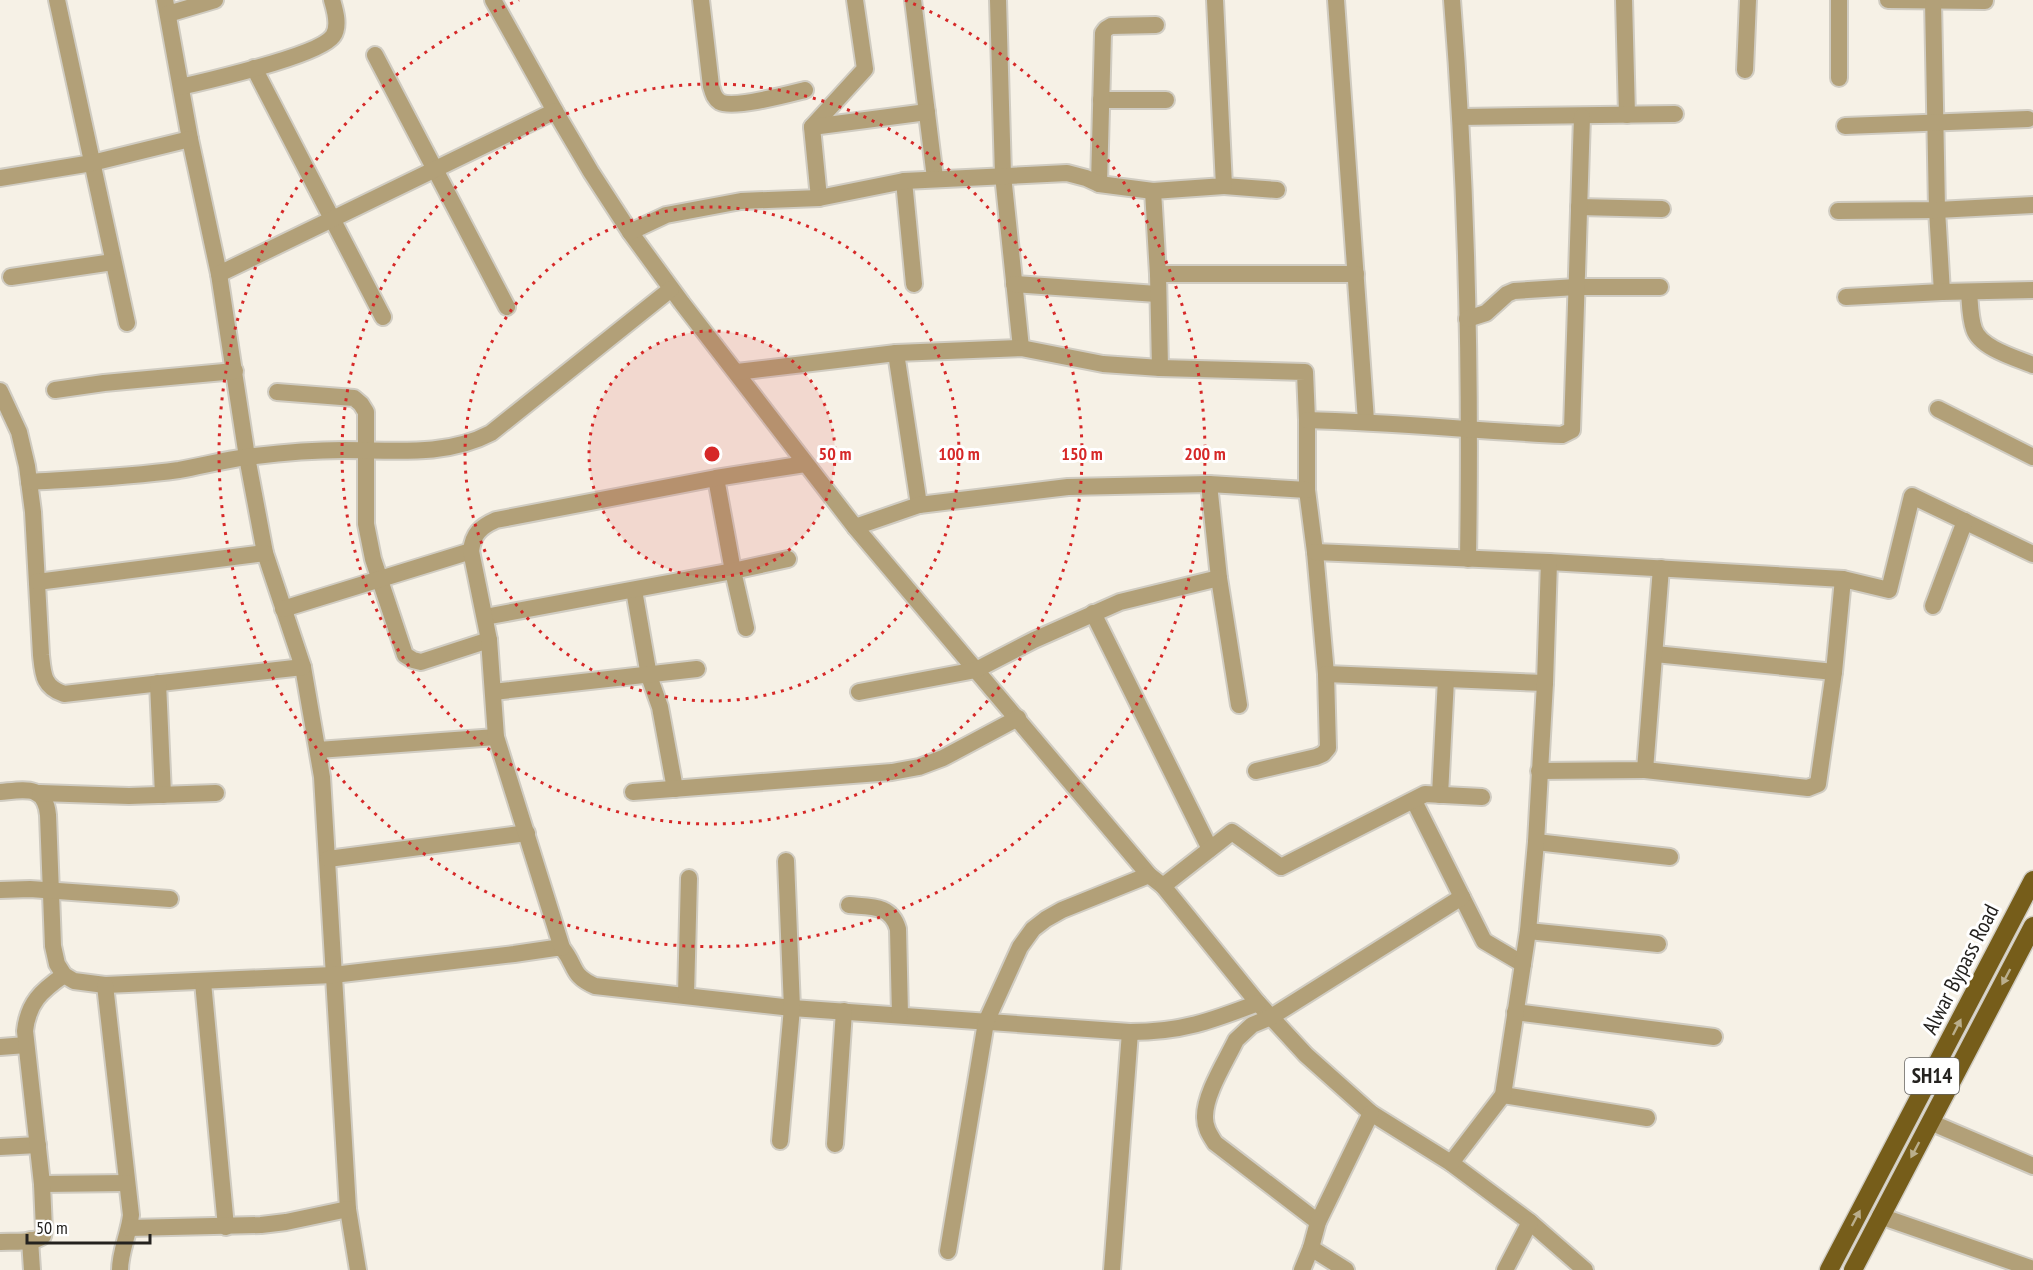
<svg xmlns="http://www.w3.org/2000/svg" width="2033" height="1270" viewBox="0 0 2033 1270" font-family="'PT Sans Narrow',sans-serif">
<rect width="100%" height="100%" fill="#f6f1e6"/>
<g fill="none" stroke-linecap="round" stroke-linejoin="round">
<defs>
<g id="minor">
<path d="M 57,0 L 127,323"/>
<path d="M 165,0 L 190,139 L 219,274 L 247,457 L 265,553 L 303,667 L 322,777 L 348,1209 L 358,1270"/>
<path d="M 493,0 L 555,111 L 591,172 L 630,232 L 682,303 L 855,527 L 1149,875 L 1163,886 L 1258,1003 L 1306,1055 L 1371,1113 L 1451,1163 L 1530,1222 L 1585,1270"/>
<path d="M 701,0 L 711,86 C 713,93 714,98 720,102 C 733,109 789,94 805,90"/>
<path d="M 913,0 L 935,178"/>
<path d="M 998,0 L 1003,175 L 1021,348"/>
<path d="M 1336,0 L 1366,421"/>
<path d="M 1452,0 C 1467,186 1471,372 1468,559"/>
<path d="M 1624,0 L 1627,115"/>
<path d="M 1839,0 L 1839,78"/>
<path d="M 1888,0 L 1985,1"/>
<path d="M 1933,0 L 1937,210 L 1942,292"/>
<path d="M 168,14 L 215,0"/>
<path d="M 375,55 L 507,307"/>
<path d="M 254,68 L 383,317"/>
<path d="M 1745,70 L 1748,0"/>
<path d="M 181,87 C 209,80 319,56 333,36 C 340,26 335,10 332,0"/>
<path d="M 1101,100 L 1166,100"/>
<path d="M 1461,117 L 1675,114"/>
<path d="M 1845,126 L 2028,119"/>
<path d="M 812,127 L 865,69 L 855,0"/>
<path d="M 0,178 L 92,163 L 190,139"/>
<path d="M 904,181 L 914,284"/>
<path d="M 1099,184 L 1103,33 L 1106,29 L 1111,26 L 1156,25"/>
<path d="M 1224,186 L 1277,190"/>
<path d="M 819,198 L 812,127 L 927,112"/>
<path d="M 1579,207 L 1662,209"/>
<path d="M 1838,211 L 1937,210 L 2033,205"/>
<path d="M 630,232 L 666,215 L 741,201 L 819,198 L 904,181 L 1067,173 L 1086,178 L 1099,184 L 1153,191"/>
<path d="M 219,274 L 555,111"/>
<path d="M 1158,274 L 1356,274"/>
<path d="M 11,277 L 113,262"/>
<path d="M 1014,284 L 1157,294"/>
<path d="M 1969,292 C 1970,304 1970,318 1974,329 C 1980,348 2016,358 2033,365"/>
<path d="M 1846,297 L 1942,292 L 2033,290"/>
<path d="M 1467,319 L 1486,313 L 1507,294 L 1514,291 L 1576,287 L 1660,287"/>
<path d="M 896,353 L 919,505"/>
<path d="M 1160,368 L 1158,274 L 1153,191 L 1224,186 L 1215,0"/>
<path d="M 737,372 L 896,353 L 1021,348 L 1103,364 L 1160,368 L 1305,372 L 1307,420 L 1307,490 L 1315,552 L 1326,674 L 1328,748 L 1323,754 L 1316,757 L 1256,771"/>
<path d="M 55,390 L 104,383 L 235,371"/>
<path d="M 0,391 L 19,432 L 27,466 L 33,512 L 41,655 C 43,674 43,687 64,694 L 303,667"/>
<path d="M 277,392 L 354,398 L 361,404 L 366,412 L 366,524 L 373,559 L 405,655 L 413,660 L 421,662 L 489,640"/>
<path d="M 1938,409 L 2033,457"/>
<path d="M 1307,420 C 1392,422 1477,431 1562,435 L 1572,430 L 1582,117"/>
<path d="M 716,478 L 733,571 L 746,628"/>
<path d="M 29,482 C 79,479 129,477 179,470 C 202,466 224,460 247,457 C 278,453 312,450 343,450 C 393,450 446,457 491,433 L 671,289"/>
<path d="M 1209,484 L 1219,578 L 1239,705"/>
<path d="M 855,527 L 919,505 L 1068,487 L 1209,484 L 1307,490"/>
<path d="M 1315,552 L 1549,562 L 1843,579 L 1889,590 L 1912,496 L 2033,554"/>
<path d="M 37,582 L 265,553"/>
<path d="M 634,590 L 649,676 L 660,707 L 675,789"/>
<path d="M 1933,606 L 1965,521"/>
<path d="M 283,609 L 471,551"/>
<path d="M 1093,613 L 1210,849"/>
<path d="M 485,617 L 733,571 L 788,559"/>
<path d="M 1655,654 L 1834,672"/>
<path d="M 1326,674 L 1545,683"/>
<path d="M 158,683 L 163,795"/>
<path d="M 493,692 L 697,669"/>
<path d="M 859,692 L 976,670 L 1034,640 L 1120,602 L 1219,578"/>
<path d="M 318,750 L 496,737"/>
<path d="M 1645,770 L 1808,788 L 1818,784 L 1834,672 L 1843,579"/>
<path d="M 1539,771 L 1645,770 L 1661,568"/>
<path d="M 0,792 C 24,790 45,784 48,815 L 53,946 L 57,964 L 64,975 L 74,981 L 105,985 L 333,975 L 514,954 L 555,948 L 562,948 C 577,966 570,975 595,986 L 792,1008 L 1130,1032 C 1182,1032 1211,1021 1258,1003"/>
<path d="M 633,792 L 892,772 L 919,767 L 943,758 L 1018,718"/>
<path d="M 40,793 L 129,796 L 216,793"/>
<path d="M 1440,795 L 1446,679"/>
<path d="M 1414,801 L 1484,941 L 1523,964"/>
<path d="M 1536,842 L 1670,857"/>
<path d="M 328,859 L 527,833"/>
<path d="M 1163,886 L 1232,832 L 1281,867 L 1425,794 L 1482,797"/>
<path d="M 0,890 L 30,889 L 170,899"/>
<path d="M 849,905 C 870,907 891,904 898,929 L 900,1015"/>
<path d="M 1528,931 L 1658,944"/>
<path d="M 562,948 L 496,737 L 489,640 L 471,551 C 473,534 480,527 496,520 L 716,478 L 805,464"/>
<path d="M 203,982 L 226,1227"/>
<path d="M 105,985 L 131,1215 C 129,1234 120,1251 120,1270"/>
<path d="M 686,995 L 689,878"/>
<path d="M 1515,1012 L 1714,1037"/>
<path d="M 0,1047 L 26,1045"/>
<path d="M 1503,1095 L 1647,1118"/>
<path d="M 1930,1122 L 2033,1166"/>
<path d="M 780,1141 L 792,1008 L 786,861"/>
<path d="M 835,1144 L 844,1011"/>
<path d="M 0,1147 L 38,1145"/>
<path d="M 1451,1163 L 1503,1095 L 1528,931 L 1536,842 L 1545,683 L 1549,562"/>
<path d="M 42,1184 L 126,1183"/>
<path d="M 1880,1216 L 2033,1269"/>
<path d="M 1318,1222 L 1215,1143 C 1210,1135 1205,1128 1205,1118 C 1204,1095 1226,1061 1236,1040 L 1252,1025 L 1271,1017 L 1462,897"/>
<path d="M 129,1228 L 261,1225 L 286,1222 L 348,1209"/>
<path d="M 30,1240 L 32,1270"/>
<path d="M 0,1242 C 13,1241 32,1244 43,1236 L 44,1230 L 42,1184 L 25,1031 C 28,1003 41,991 64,975"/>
<path d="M 1311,1248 L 1346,1270"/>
<path d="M 948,1251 L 986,1022 L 1020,947 L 1033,929 L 1046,919 L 1062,910 L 1149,875"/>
<path d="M 1112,1270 L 1130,1032"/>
<path d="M 1302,1270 L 1311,1248 L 1318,1222 L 1371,1113"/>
<path d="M 1505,1270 L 1530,1222"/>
</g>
<g id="major">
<path d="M 1829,1270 L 2033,880"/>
<path d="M 1853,1270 L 2033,926"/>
</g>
</defs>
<use href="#minor" stroke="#d0ccc2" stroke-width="20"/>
<use href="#major" stroke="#d0ccc2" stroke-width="21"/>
<use href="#minor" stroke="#b2a078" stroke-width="16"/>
<use href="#major" stroke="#765d1a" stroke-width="18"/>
</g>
<defs><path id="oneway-solid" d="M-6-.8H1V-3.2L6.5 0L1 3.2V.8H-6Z" transform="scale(1.5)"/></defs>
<g fill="#baae8c">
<use href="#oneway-solid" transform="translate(2006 977) rotate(118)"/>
<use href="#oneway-solid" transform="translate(1957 1027) rotate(-63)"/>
<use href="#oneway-solid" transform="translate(1915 1150) rotate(118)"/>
<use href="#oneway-solid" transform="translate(1856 1218) rotate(-62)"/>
</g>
<circle cx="712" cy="454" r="123" fill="#d62828" fill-opacity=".12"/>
<g fill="none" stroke="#d62828" stroke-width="3" stroke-dasharray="3 6">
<circle cx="712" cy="454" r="123"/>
<circle cx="712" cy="454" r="247"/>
<circle cx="712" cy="454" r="370"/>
<path d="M905 0A493 493 0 1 1 519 0"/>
</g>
<g text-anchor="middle" stroke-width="6" stroke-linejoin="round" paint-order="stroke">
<rect fill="#fff" stroke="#666462" stroke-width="1.5" x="1905" y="1058" width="54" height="36" rx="4.5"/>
<g font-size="21" font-weight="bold" fill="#24221f">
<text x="1932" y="1083">SH14</text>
</g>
<g font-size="22" fill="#24221f" stroke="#fff">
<text transform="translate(1960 969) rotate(-63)" y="8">Alwar Bypass Road</text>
</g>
</g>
<circle cx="712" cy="454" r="9" fill="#d62828" stroke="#fff" stroke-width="3"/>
<g font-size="18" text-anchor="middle" font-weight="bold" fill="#d62828" stroke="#fff" stroke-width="6" stroke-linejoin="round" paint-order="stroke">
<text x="835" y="460">50 m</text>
<text x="959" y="460">100 m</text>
<text x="1082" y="460">150 m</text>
<text x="1205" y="460">200 m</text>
</g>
<path d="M27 1234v9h123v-9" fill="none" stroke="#24221f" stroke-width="3"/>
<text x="36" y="1234" font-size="18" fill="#24221f" stroke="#ffffff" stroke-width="4.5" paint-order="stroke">50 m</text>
</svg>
